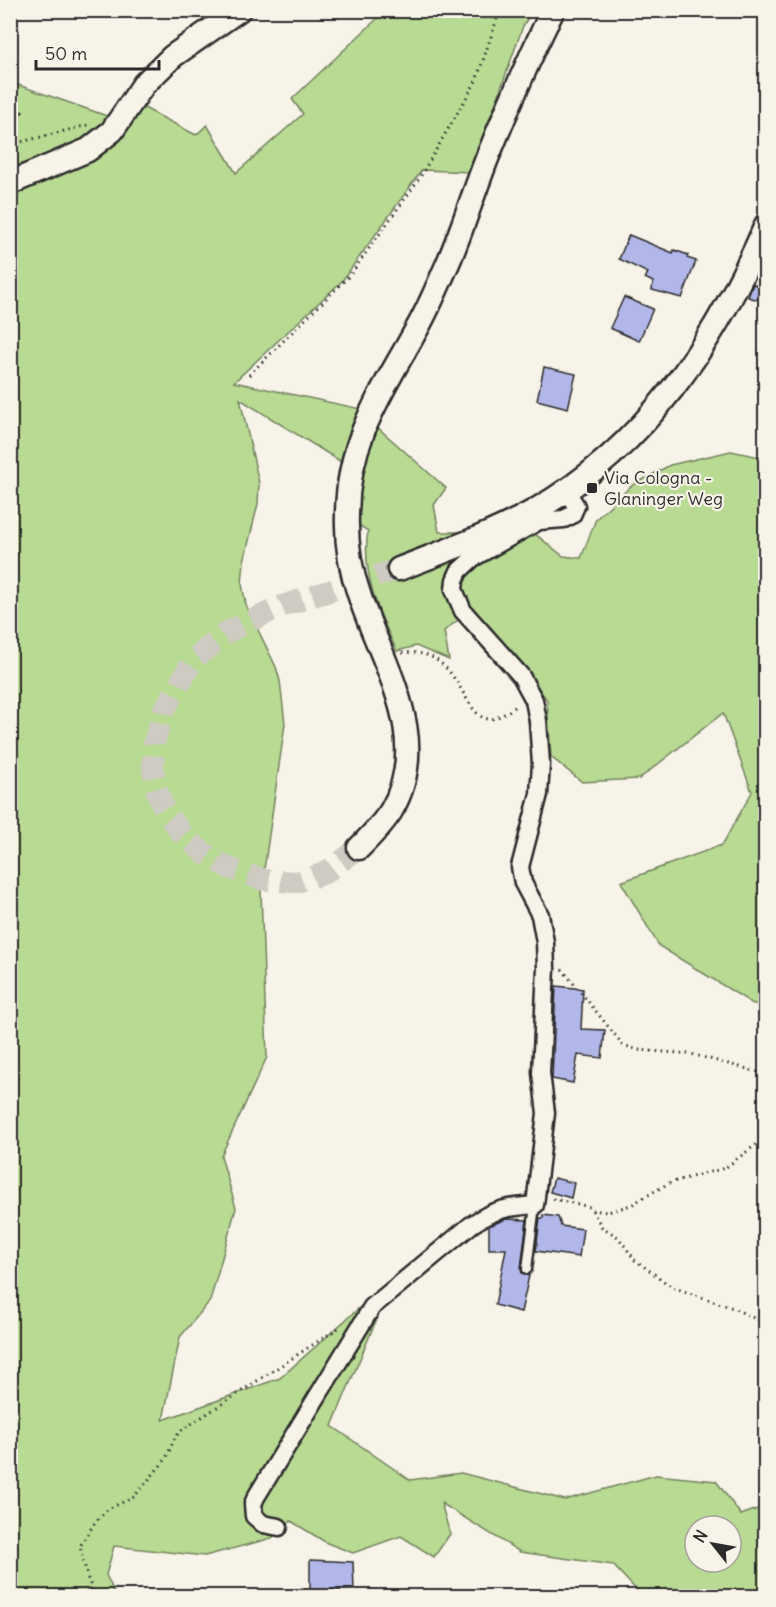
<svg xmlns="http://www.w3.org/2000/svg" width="776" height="1607" viewBox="0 0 776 1607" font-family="Delius,sans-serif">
<rect width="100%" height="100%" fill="#f7f3e8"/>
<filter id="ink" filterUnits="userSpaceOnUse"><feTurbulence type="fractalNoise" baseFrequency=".0167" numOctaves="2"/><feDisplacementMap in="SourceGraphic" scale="12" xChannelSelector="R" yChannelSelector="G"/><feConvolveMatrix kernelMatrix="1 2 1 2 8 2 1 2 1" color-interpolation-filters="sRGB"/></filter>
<g filter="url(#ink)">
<g fill="#b8da93" stroke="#72825f" stroke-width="1.5" fill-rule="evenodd">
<path d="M 376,11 L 532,11 L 523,26 L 471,172 L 422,170 L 342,281 L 234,382 L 361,409 L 343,463 L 240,399 L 259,483 L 258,504 L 244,561 L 242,584 L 246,605 L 276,667 L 280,681 L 285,724 L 261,891 L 267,1057 L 221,1156 L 236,1208 L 210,1301 L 180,1337 L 163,1420 L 280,1378 L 367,1301 L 380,1311 L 332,1426 L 410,1480 L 461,1473 L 565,1500 L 656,1475 L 716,1481 L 741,1515 L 765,1506 L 765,1596 L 642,1596 L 613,1565 L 520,1552 L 441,1503 L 450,1534 L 434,1557 L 401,1536 L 353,1553 L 327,1543 L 291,1521 L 272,1538 L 205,1556 L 114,1546 L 106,1575 L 116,1596 L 11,1596 L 10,82 L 110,117 L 125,98 L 196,135 L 207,125 L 236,173 L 303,114 L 292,99 L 380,16 ZM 695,1526 L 731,1526 L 731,1562 L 695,1562 Z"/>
<path d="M 376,426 L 446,488 L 434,505 L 439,532 L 460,532 L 489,558 L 535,534 L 563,556 L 581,558 L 596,519 L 631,486 L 670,465 L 731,451 L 765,458 L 765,1004 L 753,1004 L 659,946 L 621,882 L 722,845 L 752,792 L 723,713 L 639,779 L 582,782 L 551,757 L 547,700 L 514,654 L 471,610 L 444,631 L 449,660 L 416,646 L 397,651 C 379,614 361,573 368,531 L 357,524 L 363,469 Z"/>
</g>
<g fill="#b1b8e9" stroke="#2b2b2b" stroke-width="1.5">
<path d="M 629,235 L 673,253 L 674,250 L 688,255 L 687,258 L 696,261 L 682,298 L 652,290 L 653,282 L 645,278 L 648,273 L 619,259 Z"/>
<path d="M 753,284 L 765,288 L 762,301 L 748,297 Z"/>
<path d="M 624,297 L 653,309 L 639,341 L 610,328 Z"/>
<path d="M 544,367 L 576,374 L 568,408 L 537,400 Z"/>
<path d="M 556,986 L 583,989 L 581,1029 L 605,1030 L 602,1058 L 578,1055 L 573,1083 L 552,1079 Z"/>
<path d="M 554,1178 L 574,1183 L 571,1198 L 550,1192 Z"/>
<path d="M 543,1215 L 558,1217 L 561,1226 L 583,1229 L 579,1257 L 536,1251 L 540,1218 L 543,1218 Z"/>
<path d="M 506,1219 L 527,1220 L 521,1269 L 522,1273 L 529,1276 L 521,1312 L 495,1305 L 506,1249 L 489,1249 L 489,1226 Z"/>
<path d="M 310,1560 L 353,1562 L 354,1590 L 310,1591 Z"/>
</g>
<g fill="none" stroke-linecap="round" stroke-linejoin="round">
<path stroke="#cecbc2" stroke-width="22" stroke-dasharray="22 11" stroke-linecap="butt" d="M 359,848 L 325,873 L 297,882 L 264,880 L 229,868 L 205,854 L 183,835 L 166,813 L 157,791 L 153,768 L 154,742 L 164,710 L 194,659 L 227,632 L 282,606 L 399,569"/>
<defs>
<path id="lane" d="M 527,1269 L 535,1205"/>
<path id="street" d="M 279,1527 L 263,1524 L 254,1516 L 253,1504 L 256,1497 L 372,1307 L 471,1225 C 494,1209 508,1207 535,1205 L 546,1113 L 541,1073 L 546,968 L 545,942 L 540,915 L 523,883 L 520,867 L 539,794 L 541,764 L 538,721 L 534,700 L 521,676 L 463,611 L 454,590 L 455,580 L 459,571 L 473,558 L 539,521 L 564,519 L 572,515 L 576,506 L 566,490"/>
<g id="secondary">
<path d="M 10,183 L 88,150 L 112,131 L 144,84 L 173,56 L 239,10"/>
<path d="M 399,569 C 445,551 491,535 534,511 C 646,447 716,341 766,225"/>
<path d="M 359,848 C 370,837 382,825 391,811 C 434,738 381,663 359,594 C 350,569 346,540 347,513 C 348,437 384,389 419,325 C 430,305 439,283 448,263 C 463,228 474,191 488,156 C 508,107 529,58 553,10"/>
</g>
</defs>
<use href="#lane" stroke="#2b2b2b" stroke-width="13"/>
<use href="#street" stroke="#2b2b2b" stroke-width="21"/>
<use href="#secondary" stroke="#2b2b2b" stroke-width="27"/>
<g stroke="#2b2b2b" stroke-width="3" stroke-dasharray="1.5 4.5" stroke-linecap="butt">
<path d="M 10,114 L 22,112 L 10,134"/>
<path d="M 10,143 L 21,142 L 88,125"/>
<path d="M 249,375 L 350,275 L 419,179 L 476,81 L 500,10"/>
<path d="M 402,653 C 461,646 461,717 489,719 C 499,719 510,710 518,705"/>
<path d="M 562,969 L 623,1045 L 638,1050 L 691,1054 L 766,1074"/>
<path d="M 553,1199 L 590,1207 L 602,1227 L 618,1237 L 635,1260 L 672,1287 L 733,1308 L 766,1324"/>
<path d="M 592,1210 L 608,1212 L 631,1205 L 669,1183 L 725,1168 L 766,1137"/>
<path d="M 95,1596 L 88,1579 L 80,1546 L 96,1521 L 108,1509 L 134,1497 L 166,1459 L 175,1437 L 182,1430 L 340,1327"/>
</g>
<use href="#lane" stroke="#f7f3e8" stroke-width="8"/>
<use href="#street" stroke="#f7f3e8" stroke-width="16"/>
<use href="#secondary" stroke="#f7f3e8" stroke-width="22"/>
</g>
</g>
<rect fill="#2b2b2b" stroke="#f7f3e8" stroke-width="2" x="586" y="482" width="12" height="12" rx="3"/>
<g text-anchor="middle" stroke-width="4.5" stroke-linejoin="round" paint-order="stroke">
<g font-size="18" fill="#2b2b2b" stroke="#f7f3e8" text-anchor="start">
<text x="604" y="484">Via Cologna -<tspan x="604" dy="21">Glaninger Weg</tspan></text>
</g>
</g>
<rect width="776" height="1607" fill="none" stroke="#f7f3e8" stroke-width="36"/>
<rect x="18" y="18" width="740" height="1571" fill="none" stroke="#2b2b2b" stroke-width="2" filter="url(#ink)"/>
<g transform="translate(713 1544) rotate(301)"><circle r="28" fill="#f7f3e8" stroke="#a5a39c" stroke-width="1.5"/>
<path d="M0-4.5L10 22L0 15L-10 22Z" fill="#2b2b2b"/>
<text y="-9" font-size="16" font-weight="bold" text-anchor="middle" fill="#2b2b2b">N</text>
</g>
<path d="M36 60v9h123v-9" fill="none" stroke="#2b2b2b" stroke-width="3"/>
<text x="45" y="60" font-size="18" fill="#2b2b2b" stroke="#f7f3e8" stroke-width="4.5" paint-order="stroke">50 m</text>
</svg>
